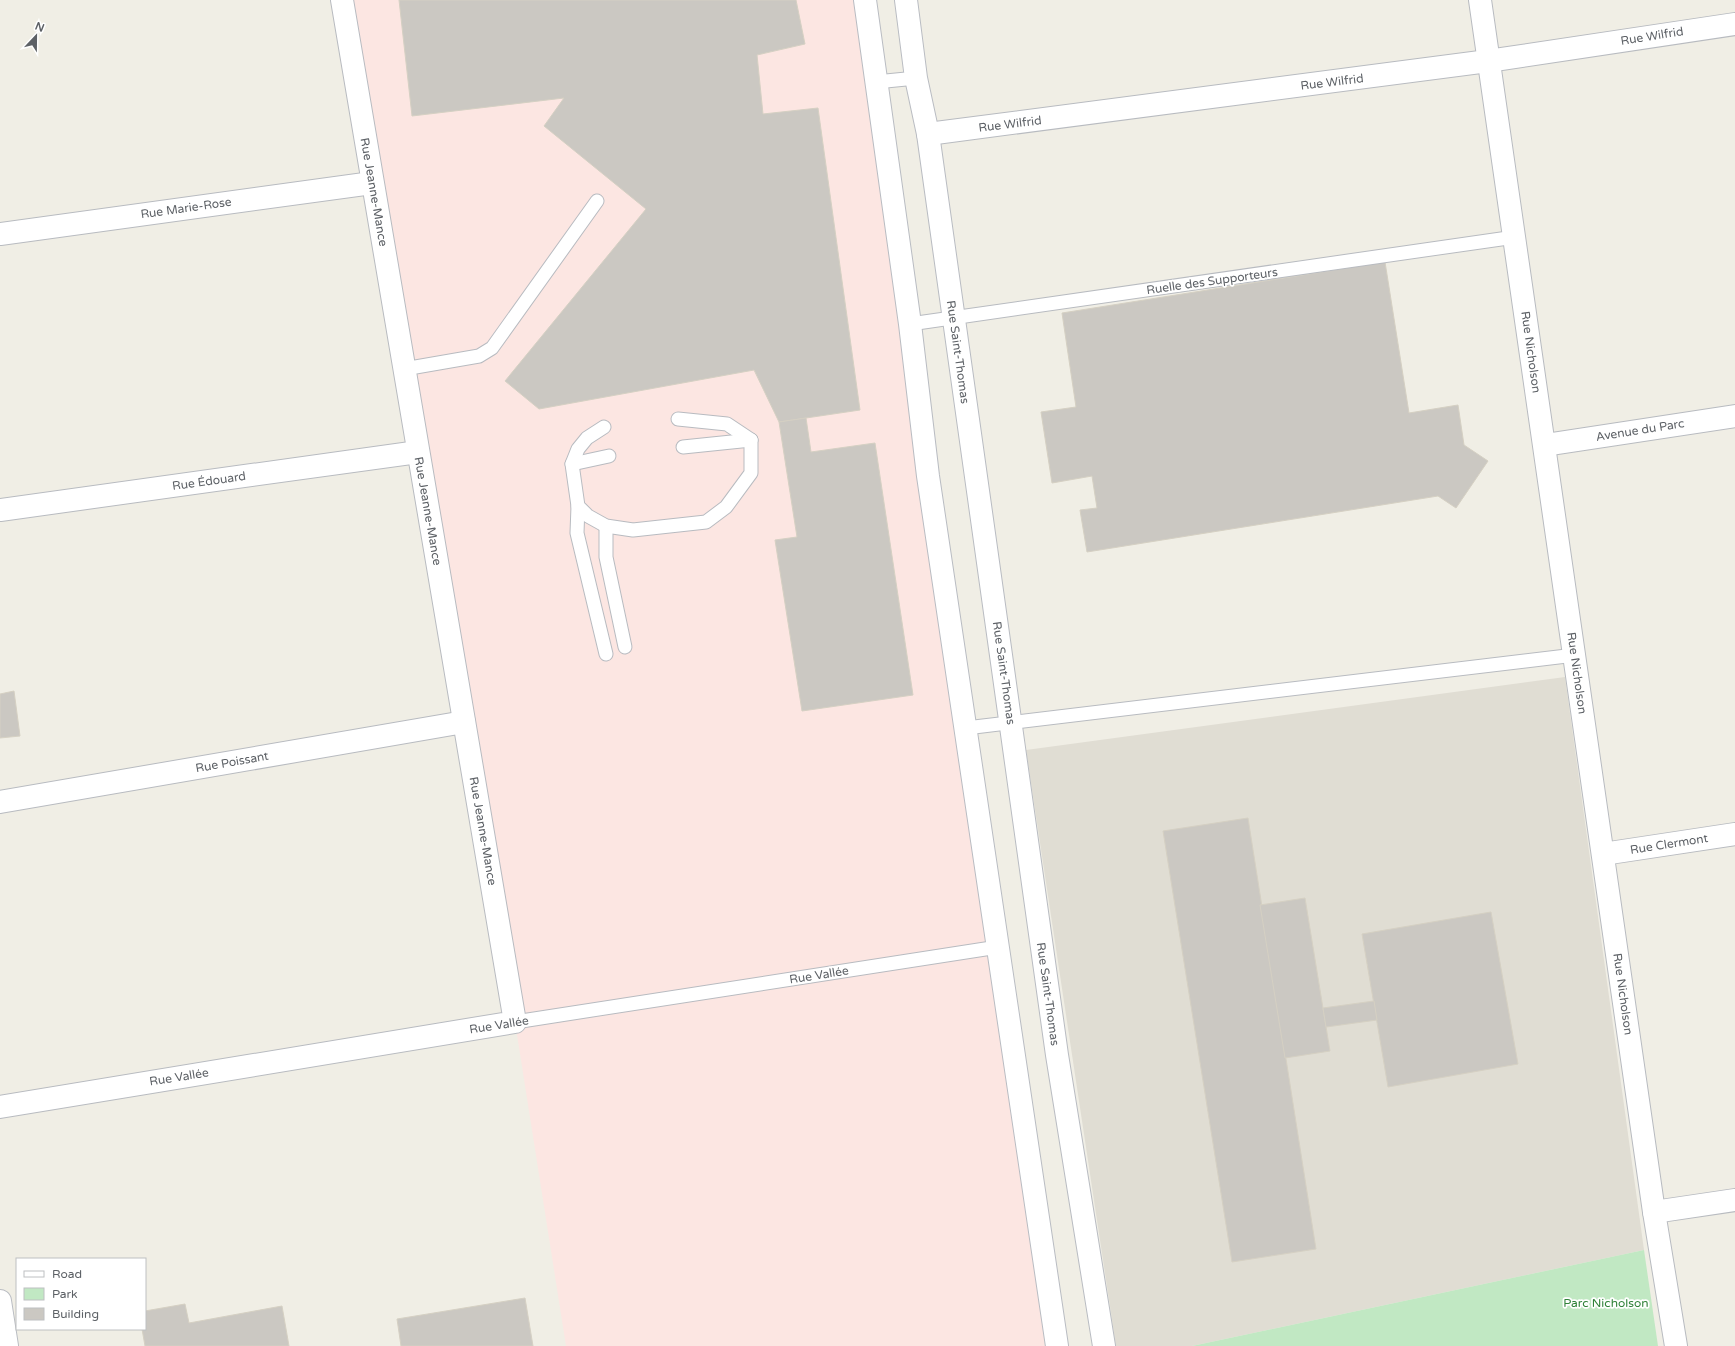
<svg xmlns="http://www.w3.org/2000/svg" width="1735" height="1346" viewBox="0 0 1735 1346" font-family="'Varela Round',sans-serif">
<rect width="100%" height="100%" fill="#f0eee5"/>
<path fill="#e0ddd3" d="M 1565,677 L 1644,1250 L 1192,1346 L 1116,1346 L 1026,750 Z"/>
<path fill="#fce6e2" d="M 342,0 L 859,0 L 1045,1346 L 566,1346 L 515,1022 Z"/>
<path fill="#c1e8c3" d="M 1644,1250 L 1658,1346 L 1192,1346 Z"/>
<g fill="#cbc8c2" stroke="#d5d0c3">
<path d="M 399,0 L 796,0 L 805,44 L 757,55 L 763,114 L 818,108 L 860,410 L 779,422 L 754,370 L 539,409 L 505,381 L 646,209 L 544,126 L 564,98 L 412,116 Z"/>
<path d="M 1385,262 L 1409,413 L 1458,405 L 1464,445 L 1488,461 L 1456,508 L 1438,496 L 1087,552 L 1080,510 L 1097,508 L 1092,476 L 1052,483 L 1041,412 L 1076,407 L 1062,313 Z"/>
<path d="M 806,418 L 811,452 L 875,443 L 913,695 L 802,711 L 775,540 L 797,537 L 779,422 Z"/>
<path d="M 14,691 L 20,736 L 0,738 L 0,694 Z"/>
<path d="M 1248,818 L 1316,1249 L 1232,1262 L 1163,831 Z"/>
<path d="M 1305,898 L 1330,1051 L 1285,1058 L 1260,905 Z"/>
<path d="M 1491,912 L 1518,1064 L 1388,1087 L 1362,934 Z"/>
<path d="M 1374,1001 L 1377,1020 L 1326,1027 L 1323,1008 Z"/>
<path d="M 525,1298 L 533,1346 L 401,1346 L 397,1319 Z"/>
<path d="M 185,1304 L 189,1323 L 282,1306 L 289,1346 L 145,1346 L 142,1329 L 145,1329 L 145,1311 Z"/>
</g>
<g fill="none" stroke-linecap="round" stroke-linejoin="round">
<defs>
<g id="lane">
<path d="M 876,82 L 916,78"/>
<path d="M 910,324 L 1515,237"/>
<path d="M 404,369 L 479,356 L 492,348 L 597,201"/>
<path d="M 678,419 L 727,424 L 751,440"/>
<path d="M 604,427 L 587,438 L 578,449 L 572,464 L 578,506 L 588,516 L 606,526 L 633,530 L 706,522 L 726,507 L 751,473 L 751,440"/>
<path d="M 683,447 L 751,440"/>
<path d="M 572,464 L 609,456"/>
<path d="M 578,506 L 577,533 L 606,654"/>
<path d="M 606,526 L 606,557 L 625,647"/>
<path d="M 966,728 L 1575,655"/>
<path d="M 515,1022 L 998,947"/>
</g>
<g id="street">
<path d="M 1480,0 L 1654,1212 L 1676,1346"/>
<path d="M 928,134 L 1488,61 L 1735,24"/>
<path d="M 0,234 L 372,183"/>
<path d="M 1545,445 L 1735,416"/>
<path d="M 0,510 L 418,452"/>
<path d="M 0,802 L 464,722"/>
<path d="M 1603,854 L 1735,834"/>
<path d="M 0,1107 L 515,1022 L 342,0"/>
<path d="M 1654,1212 L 1735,1200"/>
</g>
<g id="secondary">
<path d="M 865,0 L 910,324 L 928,476 L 1057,1346"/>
<path d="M 906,0 L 916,78 L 928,134 L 1057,1055 L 1104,1346"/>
<path d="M 0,1301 L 7,1346"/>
</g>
</defs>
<use href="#lane" stroke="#b8bbc0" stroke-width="15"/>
<use href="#street" stroke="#b8bbc0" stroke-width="24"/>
<use href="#secondary" stroke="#b9bcc2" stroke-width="24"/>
<use href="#lane" stroke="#fff" stroke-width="13"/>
<use href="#street" stroke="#fff" stroke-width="22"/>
<use href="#secondary" stroke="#fff" stroke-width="22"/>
</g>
<g text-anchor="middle" stroke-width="3.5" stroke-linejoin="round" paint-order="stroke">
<g font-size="12" fill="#5d6166" stroke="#fff">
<text transform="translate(1652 36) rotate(-9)" y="4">Rue Wilfrid</text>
<text transform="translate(1332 82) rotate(-7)" y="4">Rue Wilfrid</text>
<text transform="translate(1010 124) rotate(-7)" y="4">Rue Wilfrid</text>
<text transform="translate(374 192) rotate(80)" y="4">Rue Jeanne-Mance</text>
<text transform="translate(186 208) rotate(-8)" y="4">Rue Marie-Rose</text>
<text transform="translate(1212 281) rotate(-8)" y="4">Ruelle des Supporteurs</text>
<text transform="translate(958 352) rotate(82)" y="4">Rue Saint-Thomas</text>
<text transform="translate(1531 352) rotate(82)" y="4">Rue Nicholson</text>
<text transform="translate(1640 430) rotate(-9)" y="4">Avenue du Parc</text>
<text transform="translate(209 481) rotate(-8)" y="4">Rue Édouard</text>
<text transform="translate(428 511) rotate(80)" y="4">Rue Jeanne-Mance</text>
<text transform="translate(1004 673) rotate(82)" y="4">Rue Saint-Thomas</text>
<text transform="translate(1577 673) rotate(82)" y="4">Rue Nicholson</text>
<text transform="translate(232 762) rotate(-10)" y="4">Rue Poissant</text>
<text transform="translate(483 831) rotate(80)" y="4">Rue Jeanne-Mance</text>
<text transform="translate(1669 844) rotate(-9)" y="4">Rue Clermont</text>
<text transform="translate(819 975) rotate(-9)" y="4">Rue Vallée</text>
<text transform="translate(1048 994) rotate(82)" y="4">Rue Saint-Thomas</text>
<text transform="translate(1623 994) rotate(82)" y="4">Rue Nicholson</text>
<text transform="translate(499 1025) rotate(-9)" y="4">Rue Vallée</text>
<text transform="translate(179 1077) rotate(-9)" y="4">Rue Vallée</text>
</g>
<g font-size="12" fill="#308239" stroke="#fff">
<text x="1606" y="1307">Parc Nicholson</text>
</g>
</g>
<rect x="16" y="1258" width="130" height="72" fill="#ffffff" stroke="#bec0c2"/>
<rect x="24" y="1271" width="20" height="6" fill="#ffffff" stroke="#bec0c2"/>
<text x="52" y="1278" font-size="12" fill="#5d6166">Road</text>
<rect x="24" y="1288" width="20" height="12" fill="#c1e8c3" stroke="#bec0c2"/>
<text x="52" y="1298" font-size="12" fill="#5d6166">Park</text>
<rect x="24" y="1308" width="20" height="12" fill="#cbc8c2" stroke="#bec0c2"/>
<text x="52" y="1318" font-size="12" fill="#5d6166">Building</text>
<g transform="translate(36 36) rotate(22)" stroke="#ffffff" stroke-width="3" paint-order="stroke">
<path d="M0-3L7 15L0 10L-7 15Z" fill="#5d6166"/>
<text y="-6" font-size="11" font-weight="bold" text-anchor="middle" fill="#5d6166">N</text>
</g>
</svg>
